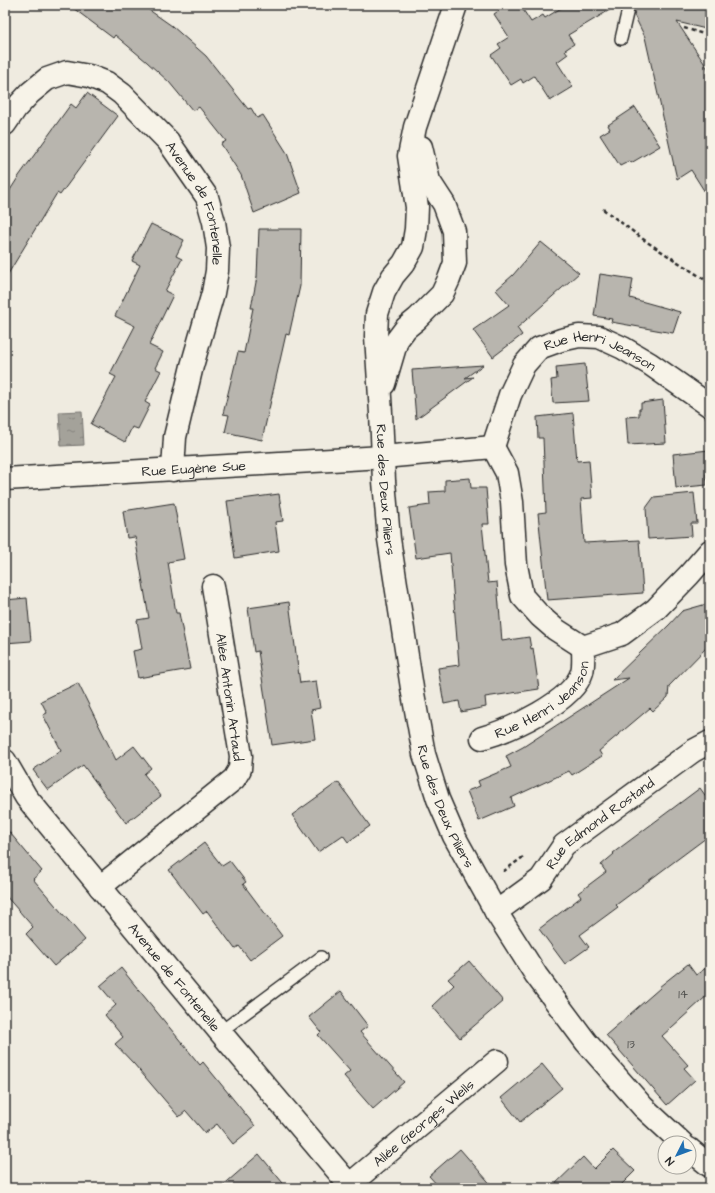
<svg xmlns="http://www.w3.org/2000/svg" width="715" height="1193" viewBox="0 0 715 1193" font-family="'Architects Daughter',sans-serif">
<defs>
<pattern id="water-ripples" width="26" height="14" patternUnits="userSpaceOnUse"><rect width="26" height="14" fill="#a4a29a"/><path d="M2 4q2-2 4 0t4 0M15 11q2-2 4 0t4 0" fill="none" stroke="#86847e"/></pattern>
</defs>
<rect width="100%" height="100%" fill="#efebe0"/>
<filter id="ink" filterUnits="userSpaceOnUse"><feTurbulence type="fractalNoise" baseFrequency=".025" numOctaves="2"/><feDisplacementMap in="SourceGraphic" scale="8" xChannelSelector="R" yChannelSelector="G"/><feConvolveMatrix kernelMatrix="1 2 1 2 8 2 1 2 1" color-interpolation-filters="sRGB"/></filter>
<g filter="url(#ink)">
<path fill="url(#water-ripples)" stroke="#74726e" d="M 82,411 L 84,445 L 61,446 L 59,412 Z"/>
<g fill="#b8b5ae" stroke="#2b2b2b">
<path d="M 69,5 L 142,5 L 172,26 L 206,56 L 248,109 L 251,108 L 257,118 L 263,115 L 287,153 L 301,193 L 254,213 L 241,175 L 221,144 L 226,141 L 199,107 L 193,111 L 169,82 L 147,62 L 115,35 L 113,38 Z"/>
<path d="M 507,5 L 520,5 L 531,22 L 543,15 L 545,18 L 566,5 L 618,5 L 568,35 L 574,44 L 565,50 L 568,54 L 557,62 L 573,87 L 550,101 L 534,76 L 523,83 L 521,79 L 511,85 L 491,55 L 501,48 L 498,44 L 509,37 L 494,14 Z"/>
<path d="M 645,5 L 710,5 L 710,30 L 677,22 L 710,72 L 710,200 L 691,170 L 677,179 L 645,37 L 634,15 L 636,7 L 645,7 Z"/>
<path d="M 87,93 L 118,116 L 60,195 L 57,193 L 5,279 L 5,198 L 19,176 L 71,104 L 76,108 Z"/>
<path d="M 635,107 L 660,146 L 631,163 L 630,161 L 620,166 L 600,135 L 610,129 L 608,125 Z"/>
<path d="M 151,224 L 184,240 L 176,256 L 182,259 L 165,291 L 173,295 L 149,345 L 163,352 L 155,368 L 161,371 L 145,402 L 150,405 L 138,429 L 132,427 L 125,442 L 91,424 L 116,377 L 110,374 L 135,326 L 115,316 L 140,265 L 132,261 Z"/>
<path d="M 259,229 L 301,229 L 300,286 L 289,335 L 286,334 L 262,440 L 225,432 L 229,415 L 223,414 L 238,352 L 244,353 L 253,308 L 251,308 L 257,277 Z"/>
<path d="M 541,242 L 579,273 L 517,328 L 522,335 L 493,357 L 473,330 L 509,305 L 496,290 L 513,275 Z"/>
<path d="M 600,274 L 633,279 L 630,298 L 680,312 L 673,333 L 611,322 L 612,319 L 594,316 Z"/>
<path d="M 585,364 L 589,401 L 553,403 L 551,380 L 557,379 L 556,367 Z"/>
<path d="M 483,365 L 465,378 L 473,377 L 416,419 L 412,370 Z"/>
<path d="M 663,400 L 666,443 L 628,445 L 626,417 L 639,416 L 639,409 L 641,409 L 641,403 Z"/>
<path d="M 573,413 L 577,461 L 589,460 L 592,498 L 581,499 L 584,543 L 639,540 L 643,593 L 547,600 L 538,513 L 546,512 L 543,438 L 538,438 L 537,417 Z"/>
<path d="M 709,450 L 710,474 L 706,474 L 707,485 L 676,488 L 673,454 Z"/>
<path d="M 470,478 L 471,488 L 486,488 L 489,524 L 482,524 L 488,583 L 497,582 L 502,641 L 529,637 L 531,649 L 533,648 L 539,689 L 485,697 L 486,707 L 461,712 L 459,701 L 444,704 L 438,668 L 459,665 L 450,553 L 416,558 L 409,508 L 430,505 L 429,492 L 445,491 L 445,480 Z"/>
<path d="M 694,493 L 697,523 L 691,523 L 692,536 L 648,539 L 646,508 L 654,497 Z"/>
<path d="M 279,494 L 283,521 L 275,522 L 279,551 L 235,558 L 227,501 Z"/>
<path d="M 174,503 L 184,559 L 168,562 L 176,613 L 179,613 L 190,669 L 138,678 L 133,651 L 142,649 L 137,620 L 149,618 L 135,537 L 127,538 L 123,511 Z"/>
<path d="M 27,598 L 31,641 L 5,643 L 5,600 Z"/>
<path d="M 289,602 L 300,683 L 316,681 L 320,708 L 311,710 L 315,739 L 272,745 L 258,651 L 254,652 L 248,608 Z"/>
<path d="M 710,603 L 710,644 L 669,686 L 668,697 L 653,711 L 650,708 L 599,751 L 602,756 L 572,775 L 569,771 L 511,798 L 514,806 L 479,821 L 467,791 L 480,786 L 478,781 L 511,767 L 506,756 L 523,747 L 629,678 L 612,680 L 669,625 L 682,611 Z"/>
<path d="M 78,683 L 116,760 L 134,746 L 151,768 L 144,774 L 161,796 L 126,823 L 83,765 L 48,790 L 33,770 L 61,750 L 43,715 L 47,713 L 41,701 Z"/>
<path d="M 338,782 L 370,826 L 348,842 L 343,835 L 318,852 L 292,815 Z"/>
<path d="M 700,788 L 710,802 L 710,835 L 616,905 L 618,907 L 580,935 L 589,947 L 565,964 L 539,929 L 581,897 L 578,893 L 606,872 L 601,865 L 614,854 L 613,853 Z"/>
<path d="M 5,827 L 42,871 L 33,879 L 85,940 L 54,966 L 26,934 L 33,927 L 5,895 Z"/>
<path d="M 204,843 L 222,866 L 230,861 L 246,882 L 243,884 L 282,936 L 250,960 L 239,946 L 235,949 L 207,911 L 203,914 L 169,870 Z"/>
<path d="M 469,961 L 503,1001 L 460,1038 L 432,1006 L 454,985 L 448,979 Z"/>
<path d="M 688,964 L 696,975 L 710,965 L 710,993 L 662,1036 L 688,1065 L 684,1068 L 695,1080 L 667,1105 L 606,1035 L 660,988 L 659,987 Z"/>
<path d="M 121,968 L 200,1065 L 203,1062 L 255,1126 L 233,1144 L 217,1124 L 205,1133 L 186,1111 L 179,1117 L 134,1064 L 115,1044 L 123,1037 L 105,1015 L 116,1005 L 100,986 Z"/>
<path d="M 341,991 L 368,1026 L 360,1032 L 404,1082 L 373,1109 L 344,1076 L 350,1071 L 318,1035 L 321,1032 L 309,1017 Z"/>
<path d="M 542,1064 L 562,1088 L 520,1122 L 501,1098 Z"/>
<path d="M 460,1149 L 494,1188 L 440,1188 L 429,1176 Z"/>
<path d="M 613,1150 L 635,1171 L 618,1188 L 551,1188 L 583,1157 L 594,1169 Z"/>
<path d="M 259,1154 L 287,1188 L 220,1188 Z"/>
</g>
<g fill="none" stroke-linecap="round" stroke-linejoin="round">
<defs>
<g id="service">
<path d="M 621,39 L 629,5"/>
<path d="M 220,1032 L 321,957"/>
</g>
<g id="minor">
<path id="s1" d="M 456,5 L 415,127 L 409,156 L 417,207 L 416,229 L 413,247 L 404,263 L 393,276 L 384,292 L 377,314 L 376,336 L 381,413 L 384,481 L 389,539 L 412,688 L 424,754 L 438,799 L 454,836 L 496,912 L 536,975 L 586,1042 L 643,1107 L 682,1143"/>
<path id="s2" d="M 5,124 L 16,108 L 30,93 L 47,79 L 67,72 L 89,76 L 107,83 L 122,94 L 168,141 L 207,197 L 214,222 L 218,248 L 217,271 L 213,293 L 192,366 L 175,437 L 173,470"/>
<path d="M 384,384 L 397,340 L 406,328 L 417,319 L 442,294 L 449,279 L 455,263 L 454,231 L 444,204 L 429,181 L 421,147"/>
<path id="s3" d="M 493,447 L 510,395 L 524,365 L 539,348 L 561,340 L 579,336 L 599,337 L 623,348 L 650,364 L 710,406"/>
<path id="s4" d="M 5,479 L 383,457 L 493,447 L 507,473 L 512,502 L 516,565 L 522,596 L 540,616 L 555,629 L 583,647 L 622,634 L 656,609 L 689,575 L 710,551"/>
<path id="s5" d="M 482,738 C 510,730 573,702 582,672 C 584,665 583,655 583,647"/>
<path id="s6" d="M 5,761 L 26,797 L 220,1032 L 352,1188"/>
<path d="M 100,887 L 234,779 L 240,769 L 241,756 L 213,586"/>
<path id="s7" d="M 496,912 L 541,879 L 564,845 L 693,751 L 710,742"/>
<path d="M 689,1149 L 710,1166"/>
<path id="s8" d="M 349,1185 L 497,1061"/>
</g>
</defs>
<use href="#service" stroke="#2b2b2b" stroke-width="14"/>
<use href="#minor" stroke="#2b2b2b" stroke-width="25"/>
<g stroke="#2b2b2b" stroke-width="2.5" stroke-dasharray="4 3" stroke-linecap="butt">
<path d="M 684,28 L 710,36"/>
<path d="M 603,209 L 647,242 L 710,283"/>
<path d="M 504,872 L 504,871 L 523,857"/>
</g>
<use href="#service" stroke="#f7f3e8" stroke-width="11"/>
<use href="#minor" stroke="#f7f3e8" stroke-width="22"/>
</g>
</g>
<g text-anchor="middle" stroke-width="3" stroke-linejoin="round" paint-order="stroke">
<g font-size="12" fill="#4e4e4c">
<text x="683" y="998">14</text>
<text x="631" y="1048">13</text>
</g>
<g font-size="14" fill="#2b2b2b" stroke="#f7f3e8">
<text dy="5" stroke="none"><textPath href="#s2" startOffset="279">Avenue de Fontenelle</textPath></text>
<text dy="5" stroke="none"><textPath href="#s3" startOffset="176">Rue Henri Jeanson</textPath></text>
<text dy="5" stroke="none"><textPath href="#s4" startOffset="189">Rue Eugène Sue</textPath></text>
<text dy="5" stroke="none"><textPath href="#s1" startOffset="503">Rue des Deux Piliers</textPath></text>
<text dy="5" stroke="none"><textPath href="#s5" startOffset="74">Rue Henri Jeanson</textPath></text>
<text transform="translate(230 697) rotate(82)" y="5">Allée Antonin Artaud</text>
<text dy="5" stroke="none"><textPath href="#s1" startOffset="827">Rue des Deux Piliers</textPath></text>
<text dy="5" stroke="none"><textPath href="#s7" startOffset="138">Rue Edmond Rostand</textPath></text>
<text dy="5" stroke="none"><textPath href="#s6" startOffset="275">Avenue de Fontenelle</textPath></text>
<text dy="5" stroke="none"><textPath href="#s8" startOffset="97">Allée Georges Wells</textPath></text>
</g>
</g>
<rect width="715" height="1193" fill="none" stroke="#f7f3e8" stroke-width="20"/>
<rect x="10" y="10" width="695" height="1173" fill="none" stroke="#2b2b2b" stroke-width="1.5" filter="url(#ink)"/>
<g transform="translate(677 1155) rotate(228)"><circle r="19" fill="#f7f3e8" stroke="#a5a39c"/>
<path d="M0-3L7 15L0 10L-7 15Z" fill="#1f6fb2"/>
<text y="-6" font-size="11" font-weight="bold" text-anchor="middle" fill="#2b2b2b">N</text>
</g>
</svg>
